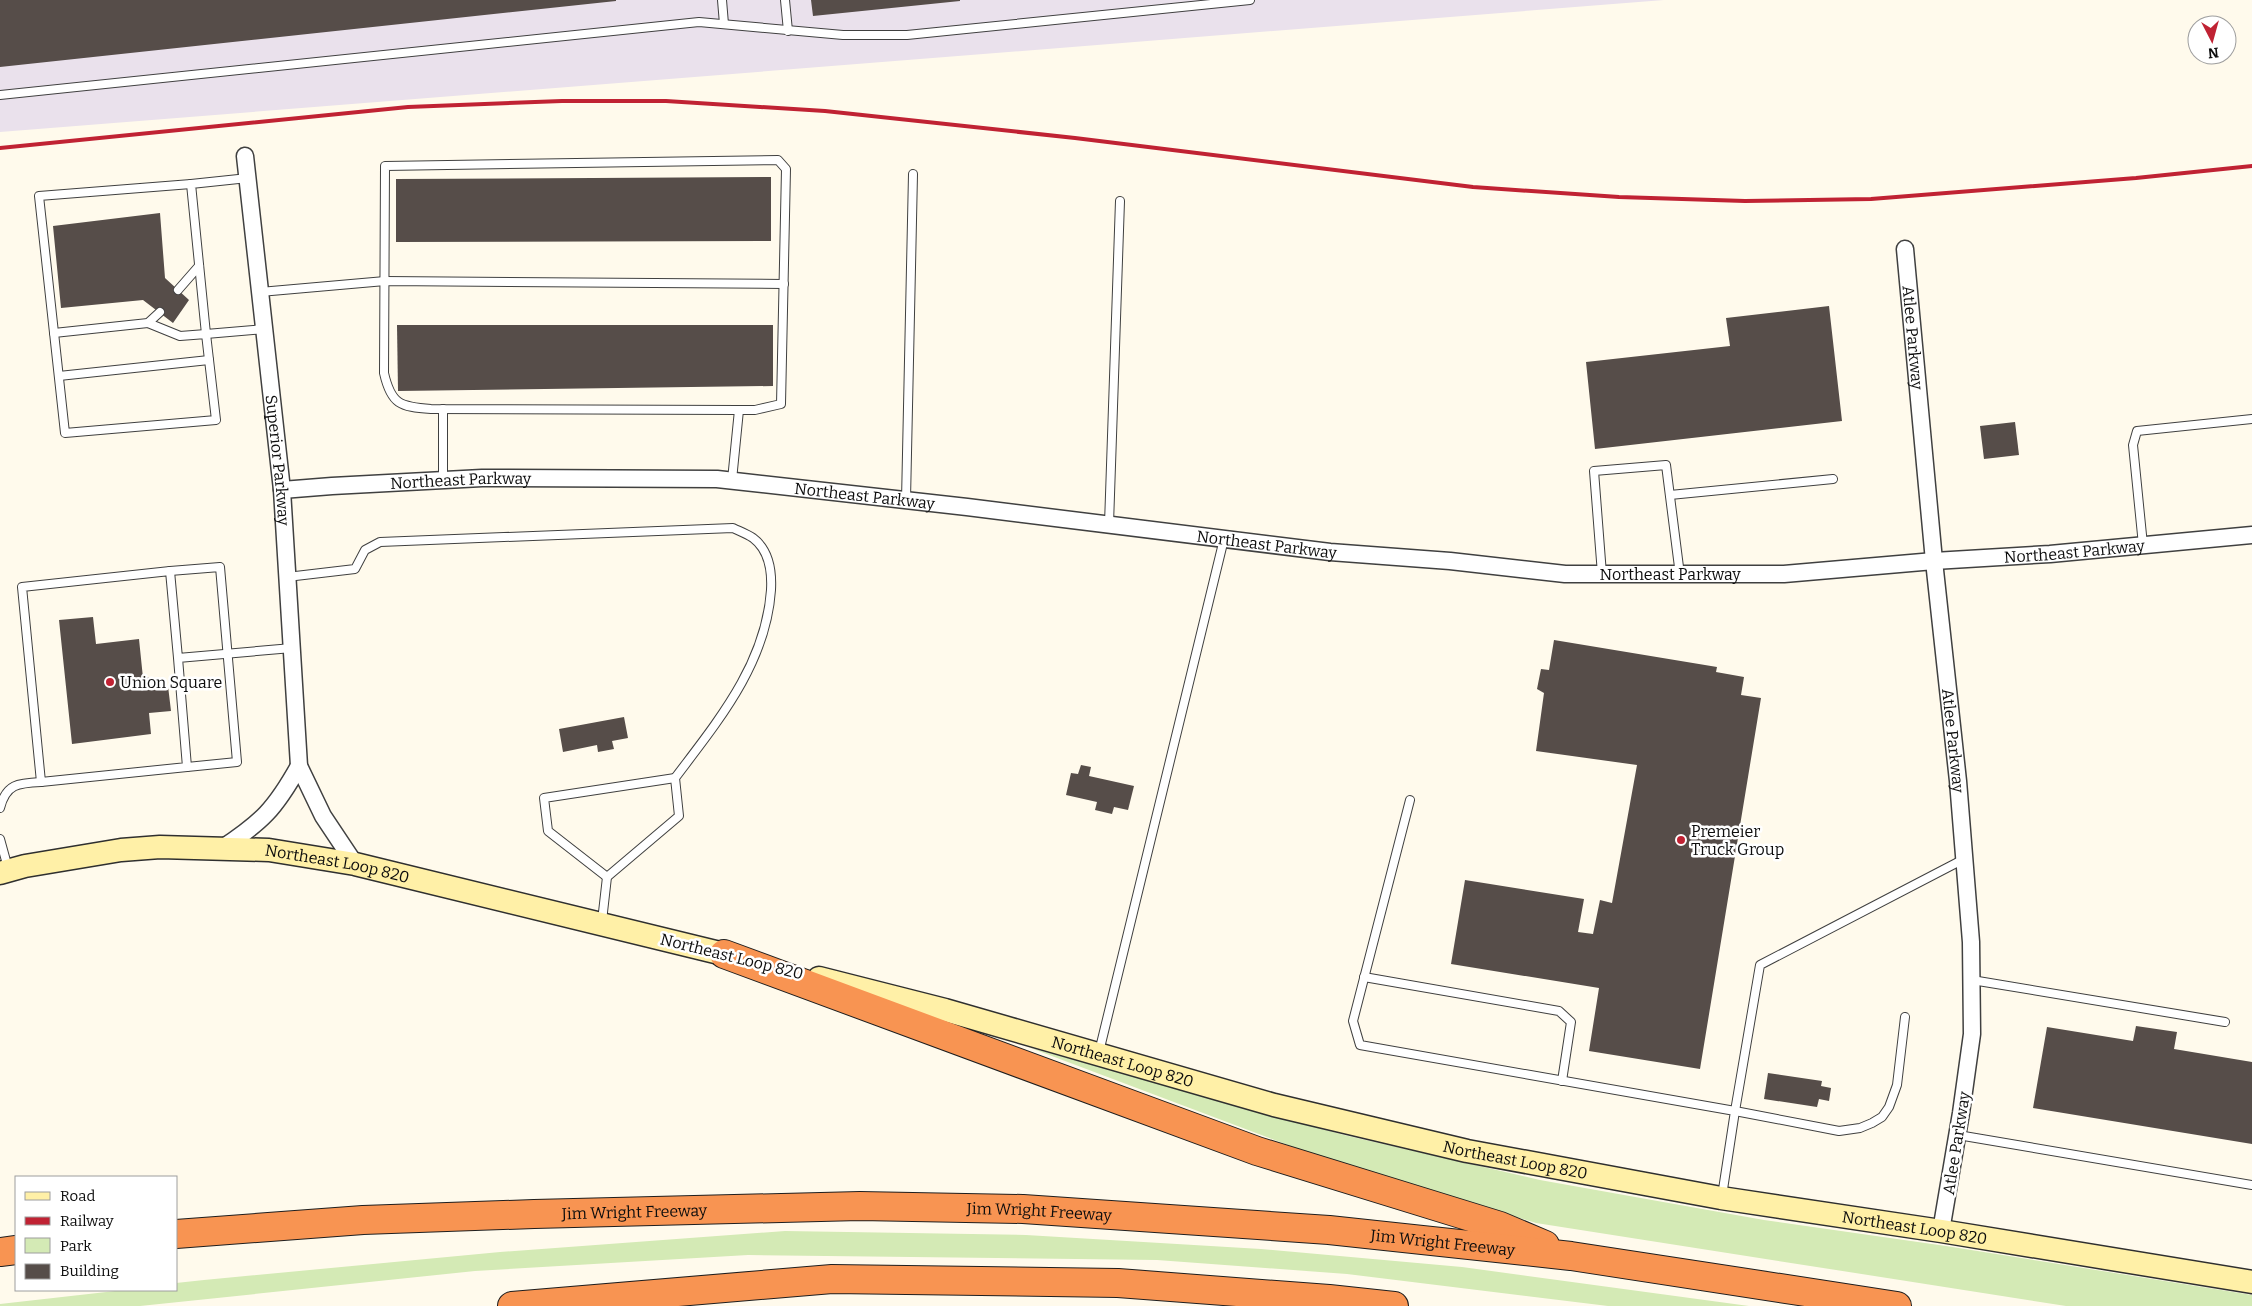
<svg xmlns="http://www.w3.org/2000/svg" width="2252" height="1306" viewBox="0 0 2252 1306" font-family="Bitter,serif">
<rect width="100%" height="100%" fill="#fffaec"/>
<path fill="#eae1ec" d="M 0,0 L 1664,0 L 0,132 Z"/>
<g fill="#d4eab5">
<path d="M 1028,1047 L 1344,1135 L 1540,1180 L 1764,1220 L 1946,1246 L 2252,1295 L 2252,1306 L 2066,1306 L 1536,1223 L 1312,1154 Z"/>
<path d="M 785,1231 L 1026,1235 L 1261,1249 L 1462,1267 L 1749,1306 L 1608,1306 L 1347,1274 L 1157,1260 L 748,1255 L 475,1271 L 140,1306 L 0,1306 L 0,1304 L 124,1290 L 176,1290 L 176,1283 L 204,1280 L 500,1252 Z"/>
</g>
<g fill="#564d49">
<path d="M 0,0 L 616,0 L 616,1 L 0,67 Z"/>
<path d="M 811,0 L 960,0 L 960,1 L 813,16 Z"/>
<path d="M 771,177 L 771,241 L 396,242 L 396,179 Z"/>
<path d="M 160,213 L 165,278 L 189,300 L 173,323 L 143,300 L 61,308 L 53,226 Z"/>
<path d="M 1829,306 L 1842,421 L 1595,449 L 1586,362 L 1730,346 L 1726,318 Z"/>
<path d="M 397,325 L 773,325 L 773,386 L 398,391 Z"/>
<path d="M 2015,422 L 2019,455 L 1984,459 L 1980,426 Z"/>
<path d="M 93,617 L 96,644 L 139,639 L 143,678 L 154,677 L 156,687 L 168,686 L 171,711 L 149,713 L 151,734 L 72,744 L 59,620 Z"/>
<path d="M 1554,640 L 1717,667 L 1716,672 L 1744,677 L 1741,695 L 1761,698 L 1700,1069 L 1589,1051 L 1599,988 L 1451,964 L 1465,880 L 1584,899 L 1578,932 L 1593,934 L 1600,900 L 1612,903 L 1637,765 L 1536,751 L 1544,693 L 1537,689 L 1541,669 L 1549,670 Z"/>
<path d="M 624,717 L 628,738 L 612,741 L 614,749 L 598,752 L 597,745 L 563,752 L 559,729 Z"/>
<path d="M 1081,765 L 1091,767 L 1089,776 L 1134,786 L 1128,810 L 1114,807 L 1112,814 L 1095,810 L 1097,802 L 1066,795 L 1071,773 L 1078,774 Z"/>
<path d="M 2136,1026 L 2177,1032 L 2174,1049 L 2252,1062 L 2252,1144 L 2033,1108 L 2047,1027 L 2133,1041 Z"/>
<path d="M 1768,1073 L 1822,1081 L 1821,1086 L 1831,1088 L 1829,1101 L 1819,1099 L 1817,1107 L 1764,1099 Z"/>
</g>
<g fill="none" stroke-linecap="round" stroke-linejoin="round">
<defs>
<g id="service">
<path d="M 722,0 L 724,24"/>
<path d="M 785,0 L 788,31"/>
<path d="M 0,95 L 699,22 L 843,35 L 907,35 L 1250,0"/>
<path d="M 778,160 L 786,169 L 781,404 L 755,410 L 739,410 L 431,409 C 400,407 391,404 384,373 L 385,166 Z"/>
<path d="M 248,178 L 191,184 L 206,334 L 264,329"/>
<path d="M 178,290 L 199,266"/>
<path d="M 260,292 L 385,281 L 784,284"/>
<path d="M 148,323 L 180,336 L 206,334 L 216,420 L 65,433 L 39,196 L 191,184"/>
<path d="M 54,333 L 148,323 L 160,312"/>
<path d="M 59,376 L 209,360"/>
<path d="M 443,480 L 443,409"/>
<path d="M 732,480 L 739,410"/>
<path d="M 1670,495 L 1833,479"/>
<path d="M 906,500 L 913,174"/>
<path d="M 1109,524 L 1120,201"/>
<path d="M 2143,545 L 2133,445 L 2137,431 L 2252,419"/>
<path d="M 170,571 L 220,567 L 237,762 L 187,767"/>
<path d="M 1602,574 L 1594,471 L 1666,465 L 1680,575"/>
<path d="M 287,577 L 355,569 L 365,550 L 380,542 L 733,528 C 739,531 747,534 753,538 C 769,550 772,572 771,590 C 766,664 718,721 675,778 L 679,816 L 607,877 L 602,921"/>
<path d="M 178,658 L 187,767 L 41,782 L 22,587 L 170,571 L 178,658 L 292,648"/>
<path d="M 1410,800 L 1353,1021 L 1360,1045 L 1735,1111 L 1722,1196"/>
<path d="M 0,808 C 6,784 18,783 41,782"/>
<path d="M 0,839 L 8,868"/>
<path d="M 607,877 L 548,831 L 544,798 L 675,778"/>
<path d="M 1364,977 L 1559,1011 L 1571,1022 L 1562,1081"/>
<path d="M 1972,980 L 2225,1022"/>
<path d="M 1905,1017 L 1897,1085 L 1889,1107 L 1882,1117 L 1872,1123 L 1860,1128 L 1839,1131 L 1735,1111 L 1760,965 L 1964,859"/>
<path d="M 1099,1052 L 1224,539"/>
<path d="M 1958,1135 L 2252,1185"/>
</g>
<g id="minor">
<path id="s1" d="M 245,156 L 282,490 L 299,766 L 323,816 L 355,864"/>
<path id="s2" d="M 1905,249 L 1934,561 L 1958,781 L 1971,942 L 1972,1034 L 1961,1113 L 1941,1231"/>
<path id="s3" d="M 282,490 L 332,486 L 482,478 L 717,479 L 967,507 L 1330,552 L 1450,561 L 1565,574 L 1784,574 L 1934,561 L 2050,554 L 2252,535"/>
<path d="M 221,849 C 262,822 275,809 299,766"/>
</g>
<g id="secondary">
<path id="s4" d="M 0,873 L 25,866 L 121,850 L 160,847 L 269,850 L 355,864 L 740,958"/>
<path id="s5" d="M 819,978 L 945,1010 L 1274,1105 L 1467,1151 L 1721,1198 L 1941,1231 L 2252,1282"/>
</g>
<g id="motorway">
<path d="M 724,954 L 1257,1151 L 1500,1226 L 1545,1245"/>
<path id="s6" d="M 176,1234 L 363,1220 L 534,1214 L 860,1206 L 1023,1209 L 1329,1230 L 1571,1256 L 1897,1306"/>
<path d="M 0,1252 L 16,1250"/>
<path d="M 512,1306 L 832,1279 L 1118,1283 L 1329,1299 L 1394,1306"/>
</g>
</defs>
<use href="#service" stroke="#404040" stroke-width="10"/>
<use href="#minor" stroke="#404040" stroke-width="19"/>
<use href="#secondary" stroke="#2f2f2f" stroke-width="25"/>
<use href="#motorway" stroke="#1e1e1e" stroke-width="30"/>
<use href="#service" stroke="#fff" stroke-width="8"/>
<use href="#minor" stroke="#fff" stroke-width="16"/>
<use href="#secondary" stroke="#fff0a7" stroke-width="22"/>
<use href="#motorway" stroke="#f89452" stroke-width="28"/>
<path stroke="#c02233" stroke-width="4" d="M 0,148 L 408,107 L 562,101 L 666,101 L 825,111 L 1075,138 L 1473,187 L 1619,197 L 1745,201 L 1871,199 L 2136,178 L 2252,166"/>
</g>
<g fill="#c02233" stroke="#fff" stroke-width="2">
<circle cx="110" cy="682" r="5"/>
<circle cx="1681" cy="840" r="5"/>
</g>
<g text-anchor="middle" stroke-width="5" stroke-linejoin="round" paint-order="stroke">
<g font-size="16" fill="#0d0d0d" stroke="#fff">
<text dy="6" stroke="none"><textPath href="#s2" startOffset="89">Atlee Parkway</textPath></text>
<text dy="6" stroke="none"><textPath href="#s1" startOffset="306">Superior Parkway</textPath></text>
<text dy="6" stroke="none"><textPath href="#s3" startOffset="179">Northeast Parkway</textPath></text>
<text dy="6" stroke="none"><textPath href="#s3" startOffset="584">Northeast Parkway</textPath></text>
<text dy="6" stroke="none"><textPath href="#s3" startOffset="989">Northeast Parkway</textPath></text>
<text dy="6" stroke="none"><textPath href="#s3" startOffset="1799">Northeast Parkway</textPath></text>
<text dy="6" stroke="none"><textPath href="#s3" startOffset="1394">Northeast Parkway</textPath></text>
<text dy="6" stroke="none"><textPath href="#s2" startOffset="494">Atlee Parkway</textPath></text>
<text dy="6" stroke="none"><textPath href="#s4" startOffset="341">Northeast Loop 820</textPath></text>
<text transform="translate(732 956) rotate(14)" y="6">Northeast Loop 820</text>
<text dy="6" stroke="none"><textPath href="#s5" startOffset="315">Northeast Loop 820</textPath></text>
<text transform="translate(1956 1143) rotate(-81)" y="6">Atlee Parkway</text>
<text dy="6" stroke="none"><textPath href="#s5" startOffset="720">Northeast Loop 820</textPath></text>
<text dy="6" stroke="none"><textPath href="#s6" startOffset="459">Jim Wright Freeway</textPath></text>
<text dy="6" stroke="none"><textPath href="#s6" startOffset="864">Jim Wright Freeway</textPath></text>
<text dy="6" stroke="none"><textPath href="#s5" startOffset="1125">Northeast Loop 820</textPath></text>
<text dy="6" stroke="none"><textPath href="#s6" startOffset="1269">Jim Wright Freeway</textPath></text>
</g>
<g font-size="16" fill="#0d0d0d" stroke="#fff" text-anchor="start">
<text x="120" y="688">Union Square</text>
<text x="1691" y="837">Premeier<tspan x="1691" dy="18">Truck Group</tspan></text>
</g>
</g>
<rect x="15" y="1176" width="162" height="115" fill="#ffffff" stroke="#9e9e9e"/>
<rect x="25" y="1192" width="25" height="8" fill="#fff0a7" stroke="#9e9e9e"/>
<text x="60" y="1201" font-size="15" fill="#0d0d0d">Road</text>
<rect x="25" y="1217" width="25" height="8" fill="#c02233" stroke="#9e9e9e"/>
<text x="60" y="1226" font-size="15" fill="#0d0d0d">Railway</text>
<rect x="25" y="1238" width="25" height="15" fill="#d4eab5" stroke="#9e9e9e"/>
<text x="60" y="1251" font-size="15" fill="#0d0d0d">Park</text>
<rect x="25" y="1264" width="25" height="15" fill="#564d49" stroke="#9e9e9e"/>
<text x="60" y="1276" font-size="15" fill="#0d0d0d">Building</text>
<g transform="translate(2212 40) rotate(174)"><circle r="24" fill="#ffffff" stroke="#9e9e9e"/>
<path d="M0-4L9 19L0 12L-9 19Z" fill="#c02233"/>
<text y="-8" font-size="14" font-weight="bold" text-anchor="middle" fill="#0d0d0d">N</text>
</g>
</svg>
